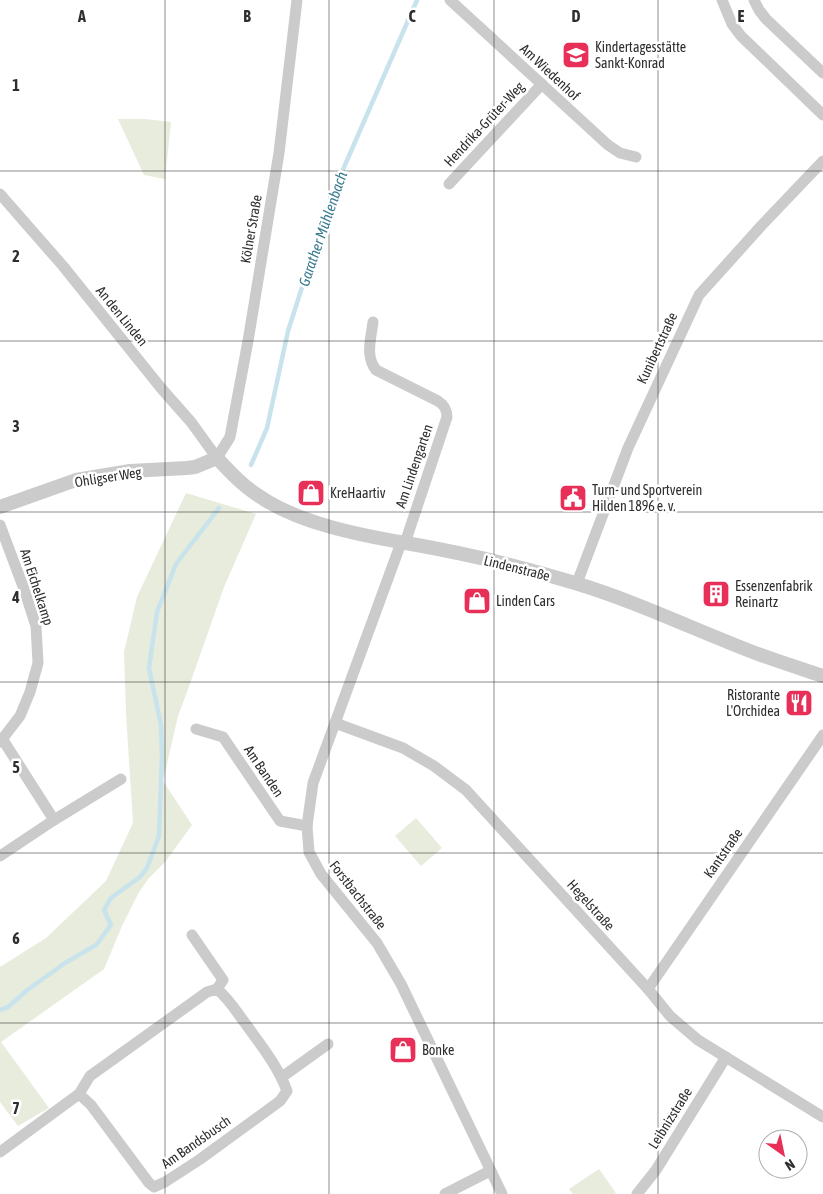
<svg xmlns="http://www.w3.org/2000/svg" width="823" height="1194" viewBox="0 0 823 1194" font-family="'Asap Condensed',sans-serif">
<rect width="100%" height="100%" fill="#fff"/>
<g fill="#e7ecdc">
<path d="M 118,119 L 145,119 L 171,122 L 165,179 L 144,175 Z"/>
<path d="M 186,493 L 256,514 L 224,587 L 187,692 L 178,716 L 163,781 L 192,825 L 165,862 L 149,878 L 139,892 L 122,926 L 104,969 L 1,1042 L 49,1108 L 18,1126 L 0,1102 L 0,967 L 46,938 L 106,881 L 133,823 L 126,713 L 124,652 L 137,597 Z"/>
<path d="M 416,818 L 442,848 L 421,866 L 395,836 Z"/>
<path d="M 599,1169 L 616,1193 L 614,1194 L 573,1194 L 569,1189 Z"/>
</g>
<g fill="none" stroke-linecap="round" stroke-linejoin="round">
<g stroke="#c8e3ec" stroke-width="4.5">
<path d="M 251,465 L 267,428 L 288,331 L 331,197 L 417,0"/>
<path d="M 0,1010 L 8,1007 L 26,991 L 65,963 L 96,945 L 111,925 L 104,910 L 111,898 L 140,877 L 147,868 L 159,836 L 162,754 L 161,725 L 149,668 L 157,612 L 176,564 L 219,508"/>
</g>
<g stroke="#cbcbcb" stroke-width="11">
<path d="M 450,0 L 608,145 L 620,153 L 636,157"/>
<path d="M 722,0 L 732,24 L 741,36 L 823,115"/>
<path d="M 754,0 L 759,10 L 766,19 L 823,73"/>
<path d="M 449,184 L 542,84"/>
<path d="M 0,194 L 63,266 L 161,388 L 191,422 L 217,458 L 230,437 L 248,341 L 279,153 L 297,0"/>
<path d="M 373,322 C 371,339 365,356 376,370 L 438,401 C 444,405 447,409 447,417 L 405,543"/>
<path d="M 0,525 L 24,589 L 36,626 L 38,663 L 30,692 L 20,716 L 0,742"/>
<path d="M 401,543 L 313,783 L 307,826 L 309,852 L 321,874 L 377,943 L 401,984 L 502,1194"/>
<path d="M 577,583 L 628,448 L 699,295 L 762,225 L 823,161"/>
<path d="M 335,723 L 403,748 L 434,766 L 466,790 L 648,989 L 670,1016 L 698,1040 L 823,1117"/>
<path d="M 196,729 L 223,737 L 280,821 L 307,826"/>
<path d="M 3,740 L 54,820"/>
<path d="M 0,856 L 54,820 L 121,779"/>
<path d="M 192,935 L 223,980 L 217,989"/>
<path d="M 648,989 L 823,735"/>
<path d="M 282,1077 L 328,1044"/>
<path d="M 0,1152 L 79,1094 L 90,1076 L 207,992 L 217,989 C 229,999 236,1011 245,1023 C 260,1044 278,1066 287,1091 L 280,1101 L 199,1160 L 165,1182 L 154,1187 L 149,1183 L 91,1105 L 79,1094"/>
<path d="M 445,1194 L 490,1171"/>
<path d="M 637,1194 L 656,1170 L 726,1057"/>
</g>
<path stroke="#cbcbcb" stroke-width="14" d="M 0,507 L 76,480 L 130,471 L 187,468 L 195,467 L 217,458 C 230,472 243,486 259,496 C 298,523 359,535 406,543 C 463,553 520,566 575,583 C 638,602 697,631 758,654 C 780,662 802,669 823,676"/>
</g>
<path fill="none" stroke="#2e2e2e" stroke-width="1" stroke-opacity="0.55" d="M 165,0 L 165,1194M 329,0 L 329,1194M 494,0 L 494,1194M 658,0 L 658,1194M 0,171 L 823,171M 0,341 L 823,341M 0,512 L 823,512M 0,682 L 823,682M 0,853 L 823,853M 0,1023 L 823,1023"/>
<defs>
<symbol id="school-square" viewBox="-11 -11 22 22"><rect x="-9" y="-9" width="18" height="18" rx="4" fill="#e72f58" stroke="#fff"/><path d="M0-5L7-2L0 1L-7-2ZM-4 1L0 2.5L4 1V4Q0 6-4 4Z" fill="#fff"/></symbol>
<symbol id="shop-square" viewBox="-11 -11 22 22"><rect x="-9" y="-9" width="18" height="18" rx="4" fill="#e72f58" stroke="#fff"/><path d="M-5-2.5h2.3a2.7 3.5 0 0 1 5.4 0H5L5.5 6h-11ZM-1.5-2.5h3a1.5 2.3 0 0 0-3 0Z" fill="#fff"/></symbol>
<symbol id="civic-square" viewBox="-11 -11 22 22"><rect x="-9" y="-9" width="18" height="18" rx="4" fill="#e72f58" stroke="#fff"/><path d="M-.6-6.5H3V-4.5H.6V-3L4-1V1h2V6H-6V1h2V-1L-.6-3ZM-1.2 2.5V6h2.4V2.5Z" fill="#fff"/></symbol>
<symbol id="building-square" viewBox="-11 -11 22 22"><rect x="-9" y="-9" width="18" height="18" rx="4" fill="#e72f58" stroke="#fff"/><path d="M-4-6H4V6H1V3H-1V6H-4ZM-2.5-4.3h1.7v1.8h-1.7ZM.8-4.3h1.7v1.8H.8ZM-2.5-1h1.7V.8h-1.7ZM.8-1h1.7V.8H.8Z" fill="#fff"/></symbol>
<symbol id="restaurant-square" viewBox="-11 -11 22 22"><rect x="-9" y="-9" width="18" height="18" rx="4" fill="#e72f58" stroke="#fff"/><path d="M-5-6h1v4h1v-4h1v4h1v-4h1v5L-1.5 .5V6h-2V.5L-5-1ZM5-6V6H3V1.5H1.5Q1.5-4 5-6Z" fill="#fff"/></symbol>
</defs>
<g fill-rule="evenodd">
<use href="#school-square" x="560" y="39" width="32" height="32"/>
<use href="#shop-square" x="295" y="477" width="32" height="32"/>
<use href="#civic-square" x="557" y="482" width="32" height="32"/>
<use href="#building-square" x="700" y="578" width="32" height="32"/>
<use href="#shop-square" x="461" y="585" width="32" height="32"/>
<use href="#restaurant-square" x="783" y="687" width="32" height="32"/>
<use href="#shop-square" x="387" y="1034" width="32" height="32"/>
</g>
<g text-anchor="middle" stroke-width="5" stroke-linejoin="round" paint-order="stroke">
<g font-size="14" fill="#2e2e2e" stroke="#fff" text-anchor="start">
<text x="595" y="52">Kindertagesstätte<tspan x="595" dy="16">Sankt-Konrad</tspan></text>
<text x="592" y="495">Turn- und Sportverein<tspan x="592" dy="16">Hilden 1896 e. v.</tspan></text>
<text x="330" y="498">KreHaartiv</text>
<text x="735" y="591">Essenzenfabrik<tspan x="735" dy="16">Reinartz</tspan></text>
<text x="496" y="606">Linden Cars</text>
<text x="780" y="700" text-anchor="end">Ristorante<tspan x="780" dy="16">L'Orchidea</tspan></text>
<text x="422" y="1055">Bonke</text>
</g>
<g font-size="14" fill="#2e2e2e" stroke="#fff">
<text transform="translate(550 72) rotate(43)" y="5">Am Wiedenhof</text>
<text transform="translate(484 124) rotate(-47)" y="5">Hendrika-Grüter-Weg</text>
<text transform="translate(251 229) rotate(-80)" y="5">Kölner Straße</text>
<text transform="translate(122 316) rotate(51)" y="5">An den Linden</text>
<text transform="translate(657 348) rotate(-65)" y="5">Kunibertstraße</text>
<text transform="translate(414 466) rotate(-71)" y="5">Am Lindengarten</text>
<text transform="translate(108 477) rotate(-9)" y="5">Ohligser Weg</text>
<text transform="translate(517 568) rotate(14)" y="5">Lindenstraße</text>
<text transform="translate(37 587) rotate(72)" y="5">Am Eichelkamp</text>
<text transform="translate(264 771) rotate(56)" y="5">Am Banden</text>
<text transform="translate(723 853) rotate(-55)" y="5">Kantstraße</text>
<text transform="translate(358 895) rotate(52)" y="5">Forstbachstraße</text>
<text transform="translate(591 905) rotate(48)" y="5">Hegelstraße</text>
<text transform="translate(670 1118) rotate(-58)" y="5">Leibnizstraße</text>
<text transform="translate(196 1142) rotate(-35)" y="5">Am Bandsbusch</text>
</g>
<g font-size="15" font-style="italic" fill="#3b7d91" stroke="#fff">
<text transform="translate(323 229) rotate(-71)" y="5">Garather Mühlenbach</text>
</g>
</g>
<g font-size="16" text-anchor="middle" font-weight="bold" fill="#2e2e2e" stroke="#fff" stroke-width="5" stroke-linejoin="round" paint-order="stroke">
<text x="82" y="22">A</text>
<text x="247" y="22">B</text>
<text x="412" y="22">C</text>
<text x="576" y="22">D</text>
<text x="741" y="22">E</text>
<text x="16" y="91">1</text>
<text x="16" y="262">2</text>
<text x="16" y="432">3</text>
<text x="16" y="603">4</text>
<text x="16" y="773">5</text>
<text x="16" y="944">6</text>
<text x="16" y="1114">7</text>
</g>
<g transform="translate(783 1154) rotate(147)"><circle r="24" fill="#ffffff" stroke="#ababab"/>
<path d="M0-4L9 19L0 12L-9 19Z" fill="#e72f58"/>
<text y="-8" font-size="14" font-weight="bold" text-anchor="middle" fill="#2e2e2e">N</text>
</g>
</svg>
